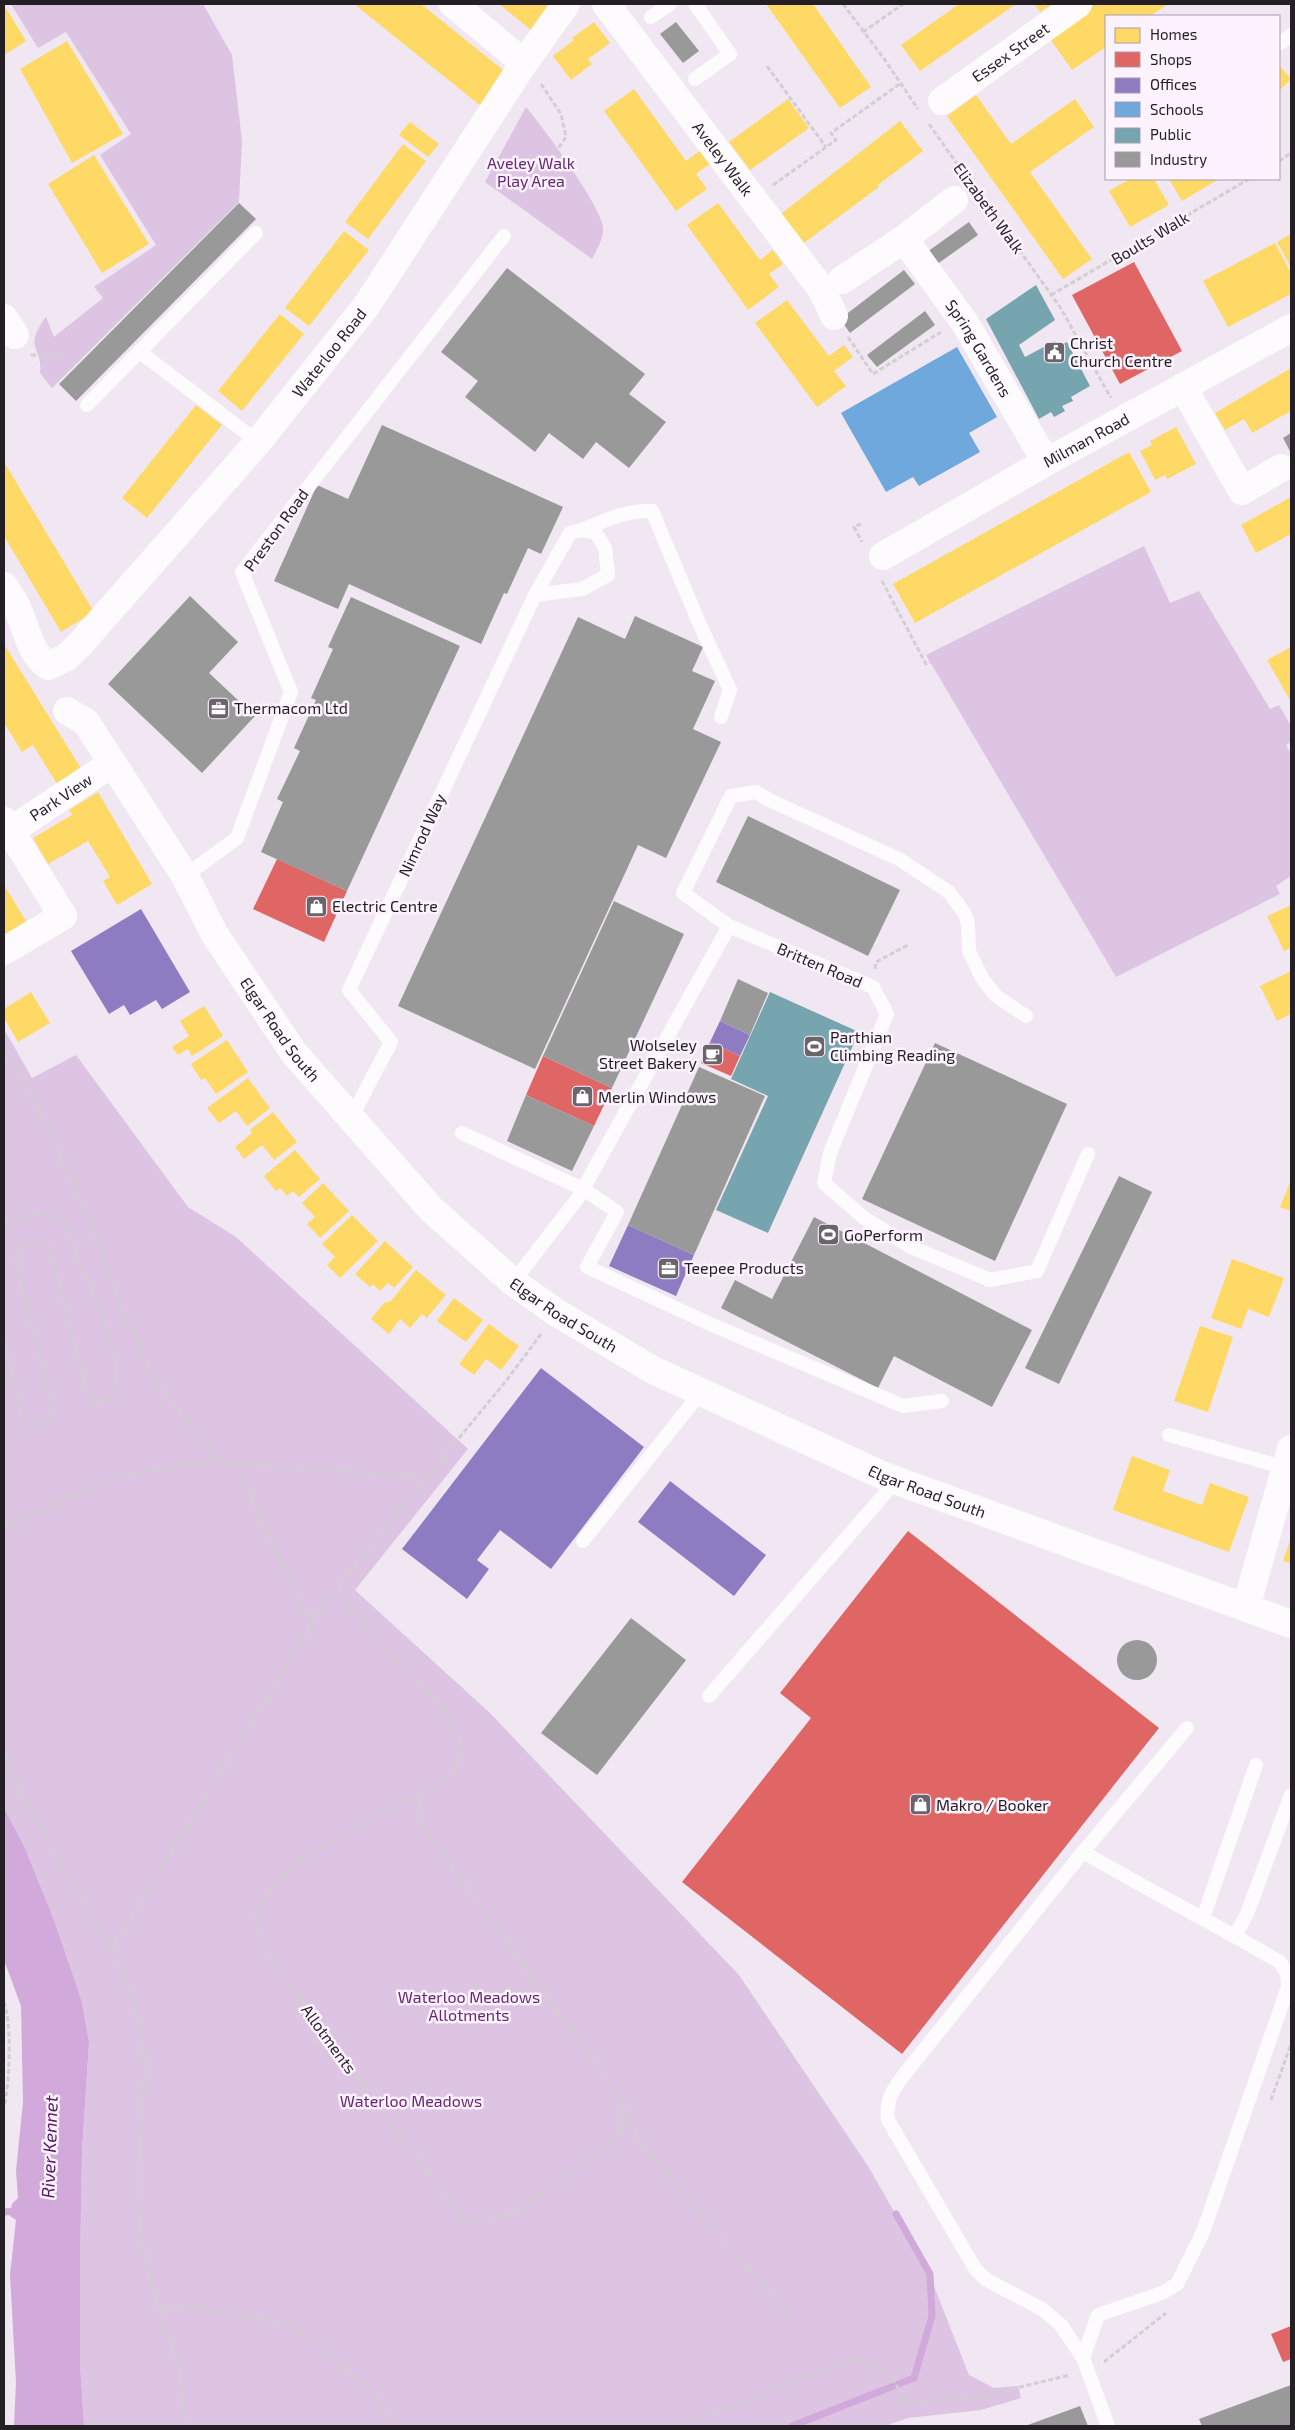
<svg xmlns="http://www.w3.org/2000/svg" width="1295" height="2430" viewBox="0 0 1295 2430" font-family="'Exo 2',sans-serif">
<rect width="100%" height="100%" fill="#f0e7f2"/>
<g fill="#dec4e3">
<path d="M 11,4 L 203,4 L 232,55 L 242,141 L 239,202 L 52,388 L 40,373 C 43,346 22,349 46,317 L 54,337 L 103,298 L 94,287 L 156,245 L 100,155 L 131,134 L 66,32 L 38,48 Z"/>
<path d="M 526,107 C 543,127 600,204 603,227 C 604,238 597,249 592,259 L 485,182 Z"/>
<path d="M 1144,546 L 1170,603 L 1199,591 L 1270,709 L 1279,705 L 1291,726 L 1291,742 L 1286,745 L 1291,754 L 1291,876 L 1276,886 L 1280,894 L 1116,977 L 926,655 Z"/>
<path d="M 4,1029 L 32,1078 L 76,1055 L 188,1207 L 236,1237 L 468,1449 L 355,1590 L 490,1713 L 739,1975 L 868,2166 L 928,2271 L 969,2375 L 994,2388 L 1018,2386 L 1021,2398 L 981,2410 L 908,2418 L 885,2426 L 84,2426 L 80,2364 L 80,2260 L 82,2151 L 89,2042 L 82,2002 L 24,1846 L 4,1808 Z"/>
</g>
<path fill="#d1a9da" d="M 4,1808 L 24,1846 L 53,1918 L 82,2002 L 89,2042 L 82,2151 L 80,2260 L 80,2364 L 84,2426 L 14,2426 L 16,2382 L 10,2275 L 16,2220 L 10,2216 L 12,2204 L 18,2198 L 16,2171 L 23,2102 L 21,2006 L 4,1960 Z"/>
<g fill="#ffd966">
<path d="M 354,4 L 421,4 L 508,74 L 482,107 Z"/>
<path d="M 499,4 L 554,4 L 532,31 Z"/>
<path d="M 766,4 L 813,4 L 871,87 L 840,108 Z"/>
<path d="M 959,4 L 1016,4 L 920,71 L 901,45 Z"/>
<path d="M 1034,4 L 1052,4 L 1040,12 Z"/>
<path d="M 1095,4 L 1168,4 L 1150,16 L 1106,16 L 1106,47 L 1072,70 L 1048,36 Z"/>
<path d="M 4,5 L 26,41 L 4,55 Z"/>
<path d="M 594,22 L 610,43 L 588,59 L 592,64 L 571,80 L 553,56 L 574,40 L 572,38 Z"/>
<path d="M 67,41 L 123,134 L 72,163 L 20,69 Z"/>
<path d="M 1279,65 L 1291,79 L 1279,91 Z"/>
<path d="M 634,89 L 686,161 L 701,150 L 711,163 L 696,174 L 707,189 L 676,211 L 604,111 Z"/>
<path d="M 976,95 L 1011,144 L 1075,99 L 1094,127 L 1030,172 L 1092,259 L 1063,279 L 947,116 Z"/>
<path d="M 788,99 L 809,128 L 750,170 L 729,142 Z"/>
<path d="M 900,121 L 923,151 L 878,185 L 879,187 L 804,243 L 781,214 Z"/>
<path d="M 410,122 L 439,144 L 428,157 L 399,135 Z"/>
<path d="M 403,144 L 426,161 L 368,239 L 345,222 Z"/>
<path d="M 94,155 L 149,244 L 102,273 L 48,184 Z"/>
<path d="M 1130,179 L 1154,179 L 1169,205 L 1130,227 L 1109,191 Z"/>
<path d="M 1169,179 L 1219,179 L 1182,201 Z"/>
<path d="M 718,203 L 760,260 L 773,250 L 783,264 L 769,274 L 779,287 L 748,310 L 687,225 Z"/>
<path d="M 344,231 L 369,250 L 309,326 L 285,308 Z"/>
<path d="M 1291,234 L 1291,267 L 1277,242 Z"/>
<path d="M 1275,243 L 1291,273 L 1291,294 L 1228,327 L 1203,281 Z"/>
<path d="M 787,300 L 829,356 L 844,345 L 853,357 L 834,371 L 846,386 L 817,407 L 755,323 Z"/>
<path d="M 280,314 L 304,334 L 242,411 L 218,391 Z"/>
<path d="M 1291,368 L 1291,411 L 1252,433 L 1244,419 L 1225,430 L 1215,413 Z"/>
<path d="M 196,405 L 222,425 L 147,518 L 122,498 Z"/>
<path d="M 1176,427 L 1196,464 L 1167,479 L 1165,475 L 1155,480 L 1140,451 L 1152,445 L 1150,441 Z"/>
<path d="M 1129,452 L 1151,492 L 915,623 L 893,584 Z"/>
<path d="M 4,462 L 94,612 L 61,632 L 4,536 Z"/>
<path d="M 1291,497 L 1291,534 L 1256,553 L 1241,525 Z"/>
<path d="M 4,644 L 82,770 L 57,784 L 33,745 L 22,752 L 4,723 Z"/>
<path d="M 1291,647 L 1291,702 L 1267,660 Z"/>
<path d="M 98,792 L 152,884 L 117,905 L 103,881 L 110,877 L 88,841 L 48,864 L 33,838 L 72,815 L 69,810 Z"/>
<path d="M 4,885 L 26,921 L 4,936 Z"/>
<path d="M 1291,905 L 1291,948 L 1284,951 L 1267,916 Z"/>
<path d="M 1291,971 L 1291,1014 L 1277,1021 L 1260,986 Z"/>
<path d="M 31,992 L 50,1023 L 18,1042 L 4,1018 L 4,1009 Z"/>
<path d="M 204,1006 L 223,1036 L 192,1056 L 188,1049 L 178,1055 L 172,1047 L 189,1036 L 180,1021 Z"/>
<path d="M 227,1040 L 248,1072 L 216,1094 L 205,1078 L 201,1080 L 191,1064 Z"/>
<path d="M 248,1078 L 270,1108 L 247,1126 L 236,1111 L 219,1123 L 207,1108 Z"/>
<path d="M 273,1112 L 297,1142 L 274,1160 L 262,1145 L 244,1159 L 235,1147 L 252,1133 L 250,1130 Z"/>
<path d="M 295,1150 L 320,1179 L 299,1197 L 293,1191 L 287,1196 L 280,1188 L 276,1191 L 264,1176 Z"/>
<path d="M 1291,1180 L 1291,1211 L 1280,1207 Z"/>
<path d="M 323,1183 L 349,1211 L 320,1238 L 307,1224 L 315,1217 L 302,1203 Z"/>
<path d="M 352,1215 L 378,1241 L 340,1278 L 327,1265 L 335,1257 L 322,1244 Z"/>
<path d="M 385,1241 L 413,1267 L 394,1288 L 388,1283 L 380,1291 L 373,1284 L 370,1287 L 355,1274 Z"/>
<path d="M 1232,1259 L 1284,1278 L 1269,1317 L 1248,1309 L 1241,1329 L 1211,1318 Z"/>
<path d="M 416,1270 L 446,1295 L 427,1318 L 422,1314 L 410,1328 L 400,1319 L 389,1334 L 371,1319 L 384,1303 L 391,1301 Z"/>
<path d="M 454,1298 L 483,1320 L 466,1342 L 437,1321 Z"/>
<path d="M 489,1324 L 519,1346 L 501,1370 L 486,1359 L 474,1375 L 459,1364 Z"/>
<path d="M 1200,1326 L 1233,1337 L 1208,1412 L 1174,1401 Z"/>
<path d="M 1132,1456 L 1170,1470 L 1163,1491 L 1202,1505 L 1210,1483 L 1249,1497 L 1229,1552 L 1113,1510 Z"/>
<path d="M 1291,1538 L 1291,1563 L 1283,1561 Z"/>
</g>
<g fill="#e06666">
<path d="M 1134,262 L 1182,351 L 1120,384 L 1072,295 Z"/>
<path d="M 277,859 L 347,891 L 324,942 L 253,909 Z"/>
<path d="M 710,1042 L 740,1056 L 731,1076 L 701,1063 Z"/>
<path d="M 543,1056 L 612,1088 L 594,1126 L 526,1095 Z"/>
<path d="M 908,1531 L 1159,1728 L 902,2054 L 682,1882 L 811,1718 L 780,1693 Z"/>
<path d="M 1291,2326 L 1291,2359 L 1283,2362 L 1271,2334 Z"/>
</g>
<g fill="#8e7cc3">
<path d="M 141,909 L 190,992 L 162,1009 L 156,1000 L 130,1015 L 124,1005 L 109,1014 L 71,951 Z"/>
<path d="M 720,1021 L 750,1035 L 740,1056 L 710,1042 Z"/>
<path d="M 628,1225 L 694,1255 L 676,1296 L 609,1266 Z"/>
<path d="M 541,1368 L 644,1447 L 551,1569 L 500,1530 L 477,1560 L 489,1569 L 467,1599 L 402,1549 Z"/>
<path d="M 670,1481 L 766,1555 L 734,1596 L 638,1522 Z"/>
</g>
<path fill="#6fa8dc" d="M 957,347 L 997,417 L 969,433 L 980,452 L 919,486 L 913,477 L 886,492 L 841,413 Z"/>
<g fill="#76a5af">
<path d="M 1036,285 L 1055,320 L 1019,345 L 1025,357 L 1055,341 L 1058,347 L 1067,342 L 1090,386 L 1071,397 L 1073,401 L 1062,406 L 1065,411 L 1054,417 L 1051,412 L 1039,419 L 986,319 Z"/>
<path d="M 770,992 L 859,1032 L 768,1233 L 716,1210 L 768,1096 L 731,1079 Z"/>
</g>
<g fill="#999">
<path d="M 676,22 L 699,51 L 683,63 L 660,34 Z"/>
<path d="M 239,203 L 256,219 L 76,401 L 59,384 Z"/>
<path d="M 969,222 L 978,235 L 936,265 L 927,252 Z"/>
<path d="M 507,268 L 645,374 L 629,394 L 666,422 L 629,468 L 596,442 L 583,459 L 549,433 L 535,452 L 465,397 L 478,381 L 441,352 Z"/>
<path d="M 904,270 L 915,284 L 850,333 L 840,319 Z"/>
<path d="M 925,311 L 935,325 L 877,367 L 867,355 Z"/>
<path d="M 382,425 L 563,507 L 541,554 L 528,548 L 507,594 L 504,593 L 481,644 L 349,584 L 338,609 L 274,581 L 317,485 L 348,499 Z"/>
<path d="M 1291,433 L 1291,453 L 1283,438 Z"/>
<path d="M 190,596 L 238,642 L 209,673 L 255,716 L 202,773 L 108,684 Z"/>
<path d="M 351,597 L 460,646 L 347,891 L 261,852 L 283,802 L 277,799 L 300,751 L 294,748 L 316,700 L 311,698 L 333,649 L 328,647 Z"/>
<path d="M 635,616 L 703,647 L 692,671 L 715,681 L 693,729 L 721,742 L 666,858 L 638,845 L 535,1069 L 398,1006 L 578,617 L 625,639 Z"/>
<path d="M 748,816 L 900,890 L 868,956 L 716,882 Z"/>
<path d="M 614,901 L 684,934 L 612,1088 L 543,1056 Z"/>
<path d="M 738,979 L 768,993 L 750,1035 L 720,1021 Z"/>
<path d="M 935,1043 L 1067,1104 L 995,1261 L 862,1199 Z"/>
<path d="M 699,1067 L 765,1096 L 694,1255 L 628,1225 Z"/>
<path d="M 526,1095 L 594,1126 L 572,1171 L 507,1141 Z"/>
<path d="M 1119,1176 L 1152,1192 L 1059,1384 L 1025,1368 Z"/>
<path d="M 814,1217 L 1032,1330 L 992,1407 L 894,1356 L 878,1388 L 721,1308 L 735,1280 L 772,1299 Z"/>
<path d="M 631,1618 L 686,1660 L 597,1775 L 541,1733 Z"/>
<circle cx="1137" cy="1660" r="20"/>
<path d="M 1291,2385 L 1291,2426 L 1202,2426 L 1199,2419 Z"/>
<path d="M 1080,2406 L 1088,2426 L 1025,2426 Z"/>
</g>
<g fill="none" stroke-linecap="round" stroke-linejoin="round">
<g stroke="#d1a9da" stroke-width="7">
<path d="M 4,2212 L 18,2211"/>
<path d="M 792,2426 L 914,2378 L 932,2316 L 930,2274 L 896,2214"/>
</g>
<g stroke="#d1cfd2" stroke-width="3" stroke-dasharray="5 2.5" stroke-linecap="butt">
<path d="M 843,4 L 885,60 L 918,109"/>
<path d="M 863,32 L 903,4"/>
<path d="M 767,66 L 826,147"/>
<path d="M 541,84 L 561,114 L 566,137 L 557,150"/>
<path d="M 929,124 L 967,178"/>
<path d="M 1279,161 L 1291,153"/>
<path d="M 773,185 L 836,140 L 831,133 L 901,83"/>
<path d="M 980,195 L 1060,307 L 1111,398"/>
<path d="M 1051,295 L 1249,179"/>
<path d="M 848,337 L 873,374 L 941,332"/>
<path d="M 31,355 L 59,355"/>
<path d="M 861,524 L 854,527 L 862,542"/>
<path d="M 882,581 L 926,664 L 930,662"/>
<path d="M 875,969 L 876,962 L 908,945"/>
<path d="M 4,1057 L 18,1067 L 42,1115 L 83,1206 L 125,1315 L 158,1385 L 218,1460"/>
<path d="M 4,1224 L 34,1214 L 49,1216 L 65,1224 L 99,1308 L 117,1364 L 114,1393 L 106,1400 L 93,1403 L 86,1388 L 50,1247 C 35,1238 28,1242 16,1253 L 16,1266 L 51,1402 L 50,1419 L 31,1427 L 22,1418 L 4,1336"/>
<path d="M 541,1334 L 506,1381 L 343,1579 L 340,1589 L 354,1613 L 445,1710 L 460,1742 L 455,1772 L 423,1794 L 416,1817 L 621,2100 L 641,2144 L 791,2318"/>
<path d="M 235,1464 L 311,1624"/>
<path d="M 4,1527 L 118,1476 L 218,1460 L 235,1463 L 424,1477"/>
<path d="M 4,1749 L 20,1792 L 122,1968 L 142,2036 L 145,2070 L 138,2175 L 139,2222 L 147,2270 L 158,2308 L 180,2371 L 185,2426"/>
<path d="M 423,1794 C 377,1815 305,1851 272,1888 C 265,1895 260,1906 255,1914 L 259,1941 L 399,2134 L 466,2222 L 513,2214 L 624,2133 L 621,2103"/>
<path d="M 111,1950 L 327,1598 L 340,1589"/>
<path d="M 4,2002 C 12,2023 10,2084 4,2106"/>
<path d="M 1271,2100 L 1291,2044"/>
<path d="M 158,2308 L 204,2309 L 294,2324 L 376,2395 L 394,2426"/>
<path d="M 1104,2362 L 1166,2313"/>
<path d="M 678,2426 L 858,2358 L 893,2379 L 906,2403 L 978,2397 L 1070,2375"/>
</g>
<g stroke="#fdfbfd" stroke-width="14">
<path d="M 695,4 L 730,54 L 695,79"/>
<path d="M 651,17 L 670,4"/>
<path d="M 1279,44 L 1291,35"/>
<path d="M 140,352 L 258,442"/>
<path d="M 87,405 L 256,233"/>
<path d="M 582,530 C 605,520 627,510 652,511 L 700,625 L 730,690 L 721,717"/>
<path d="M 185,876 L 237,838 L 291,692 L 242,572 L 504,236"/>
<path d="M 1026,1016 L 996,996 L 982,978 L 969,951 L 968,924 L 965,914 L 949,892 L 899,859 L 769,800 L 756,792 L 731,796 L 683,893 L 729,926 L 873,987 L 887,1014 L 830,1153 L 824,1183 L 864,1218 L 911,1247 L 990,1280 L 1037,1271 L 1088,1154"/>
<path d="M 351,1118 L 391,1042 L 349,990 L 535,595 L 570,533 L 582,530 L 596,533 L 605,548 L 608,575 L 582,589 L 535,595"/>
<path d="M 462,1133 L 583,1189 L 617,1212 L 587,1267 L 710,1324 L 903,1406 L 942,1401"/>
<path d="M 513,1282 L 578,1198 L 729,926"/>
<path d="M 1169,1435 L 1286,1468"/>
<path d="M 583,1541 L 701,1392"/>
<path d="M 709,1696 L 896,1481"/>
<path d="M 1083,1852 L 1187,1728"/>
<path d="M 1203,1918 L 1256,1765"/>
<path d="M 1235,1936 L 1247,1914 L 1291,1795"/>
<path d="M 1083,2358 L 1098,2315 L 1162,2293 L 1177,2284 L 1203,2232 L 1288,1987 L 1287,1973 L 1280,1962 C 1215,1924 1148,1890 1083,1852 L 911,2066 C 897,2084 885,2096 888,2120 L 976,2270 L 987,2280 L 1042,2309 L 1061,2325 L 1083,2358 L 1108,2426"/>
</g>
<g stroke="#fdfbfd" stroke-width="28">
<path d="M 453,4 L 524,63"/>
<path id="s1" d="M 606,4 L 822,290 L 834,316"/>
<path id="s2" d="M 942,101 L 1078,4"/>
<path id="s3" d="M 954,200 L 904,239 L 965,323 L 1046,462"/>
<path d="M 842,280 L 904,239"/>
<path d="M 4,318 L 15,335"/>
<path d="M 1183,387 L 1242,491 L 1281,468"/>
<path id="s4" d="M 883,556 L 1046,462 L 1291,328"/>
<path id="s5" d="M 4,586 C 9,594 15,602 18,610 C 27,630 30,653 48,666 L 67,657 L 81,643 L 258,442 L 367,305 L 520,69 L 566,4"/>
<path id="s6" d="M 67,711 L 86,722 L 185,876 L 215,935 L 294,1053 L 431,1209 L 513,1282 L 557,1313 L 653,1370 L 884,1476 L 1291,1624"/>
<path d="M 4,821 L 63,916 L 4,951"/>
<path id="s7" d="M 10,831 L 111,764"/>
<path d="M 1246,1607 L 1291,1449"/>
</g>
</g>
<defs>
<symbol id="civic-square" viewBox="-11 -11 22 22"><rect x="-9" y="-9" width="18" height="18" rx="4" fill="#6b646d" stroke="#fcf3fe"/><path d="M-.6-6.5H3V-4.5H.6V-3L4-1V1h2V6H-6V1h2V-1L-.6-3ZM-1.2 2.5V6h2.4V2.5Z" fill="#fff"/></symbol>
<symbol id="office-square" viewBox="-11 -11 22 22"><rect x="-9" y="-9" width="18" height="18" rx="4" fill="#6b646d" stroke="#fcf3fe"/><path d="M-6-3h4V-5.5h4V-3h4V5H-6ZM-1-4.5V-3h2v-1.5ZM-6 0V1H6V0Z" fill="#fff"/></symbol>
<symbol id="shop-square" viewBox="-11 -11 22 22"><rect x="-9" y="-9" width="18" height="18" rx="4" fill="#6b646d" stroke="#fcf3fe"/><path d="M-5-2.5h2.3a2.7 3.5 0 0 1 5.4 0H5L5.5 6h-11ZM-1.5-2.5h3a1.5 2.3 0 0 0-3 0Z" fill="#fff"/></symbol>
<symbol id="stadium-square" viewBox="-11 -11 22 22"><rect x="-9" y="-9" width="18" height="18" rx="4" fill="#6b646d" stroke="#fcf3fe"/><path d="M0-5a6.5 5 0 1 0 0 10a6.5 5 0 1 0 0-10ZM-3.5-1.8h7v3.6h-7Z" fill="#fff"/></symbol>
<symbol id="cafe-square" viewBox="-11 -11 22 22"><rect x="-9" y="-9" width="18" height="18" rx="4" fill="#6b646d" stroke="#fcf3fe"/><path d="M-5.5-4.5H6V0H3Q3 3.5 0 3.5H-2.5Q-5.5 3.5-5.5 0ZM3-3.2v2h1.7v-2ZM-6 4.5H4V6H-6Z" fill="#fff"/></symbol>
</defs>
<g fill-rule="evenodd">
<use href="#civic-square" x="1042" y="340" width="25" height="25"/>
<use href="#office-square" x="206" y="696" width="25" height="25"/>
<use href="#shop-square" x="304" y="894" width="25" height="25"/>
<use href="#stadium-square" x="802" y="1034" width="25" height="25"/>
<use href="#cafe-square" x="700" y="1042" width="25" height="25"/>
<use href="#shop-square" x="570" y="1084" width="25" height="25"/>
<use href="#stadium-square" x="816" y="1222" width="25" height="25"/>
<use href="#office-square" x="656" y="1256" width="25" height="25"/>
<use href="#shop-square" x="908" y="1792" width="25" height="25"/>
</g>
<g text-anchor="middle" stroke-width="5" stroke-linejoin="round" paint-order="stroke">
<g font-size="16" fill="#241e25" stroke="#fcf3fe">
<text dy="6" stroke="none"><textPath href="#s2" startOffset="84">Essex Street</textPath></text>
<text dy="6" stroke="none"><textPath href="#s1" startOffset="194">Aveley Walk</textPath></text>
<text transform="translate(989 208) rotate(54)" y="6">Elizabeth Walk</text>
<text transform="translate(1150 238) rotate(-31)" y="6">Boults Walk</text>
<text dy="6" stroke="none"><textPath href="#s3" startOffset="196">Spring Gardens</textPath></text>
<text dy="6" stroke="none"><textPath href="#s5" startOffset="515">Waterloo Road</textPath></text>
<text dy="6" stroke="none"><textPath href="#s4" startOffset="234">Milman Road</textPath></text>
<text transform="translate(276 530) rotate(-54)" y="6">Preston Road</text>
<text dy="6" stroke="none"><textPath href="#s7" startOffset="61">Park View</textPath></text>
<text transform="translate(422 835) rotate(-65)" y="6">Nimrod Way</text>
<text transform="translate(820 965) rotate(23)" y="6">Britten Road</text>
<text dy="6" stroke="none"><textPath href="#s6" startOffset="386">Elgar Road South</textPath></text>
<text dy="6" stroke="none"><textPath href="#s6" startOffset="791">Elgar Road South</textPath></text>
<text dy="6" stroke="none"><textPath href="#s6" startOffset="1196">Elgar Road South</textPath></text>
<text transform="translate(329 2039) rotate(54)" y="6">Allotments</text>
</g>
<g font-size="16" fill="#672774" stroke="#fcf3fe">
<text x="531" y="169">Aveley Walk<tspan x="531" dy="18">Play Area</tspan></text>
<text x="469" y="2003">Waterloo Meadows<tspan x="469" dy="18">Allotments</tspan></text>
<text x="411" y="2107">Waterloo Meadows</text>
</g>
<g font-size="16" fill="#241e25" stroke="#fcf3fe" text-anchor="start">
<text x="1070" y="349">Christ<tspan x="1070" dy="18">Church Centre</tspan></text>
<text x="234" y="714">Thermacom Ltd</text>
<text x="332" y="912">Electric Centre</text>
<text x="830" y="1043">Parthian<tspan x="830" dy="18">Climbing Reading</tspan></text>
<text x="697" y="1051" text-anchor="end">Wolseley<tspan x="697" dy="18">Street Bakery</tspan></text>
<text x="598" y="1103">Merlin Windows</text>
<text x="844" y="1241">GoPerform</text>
<text x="684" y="1274">Teepee Products</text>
<text x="936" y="1811">Makro / Booker</text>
</g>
<g font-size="18" font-style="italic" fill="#581765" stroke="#fcf3fe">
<text transform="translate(50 2147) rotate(-88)" y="6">River Kennet</text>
</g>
</g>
<rect width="1295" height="2430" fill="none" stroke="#241e25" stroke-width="10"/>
<rect x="1105" y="15" width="175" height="165" fill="#fcf3fe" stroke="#a69ea7"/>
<rect x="1115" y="28" width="25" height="15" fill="#ffd966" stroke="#a69ea7"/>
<text x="1150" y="40" font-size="15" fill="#241e25">Homes</text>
<rect x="1115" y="52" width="25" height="15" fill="#e06666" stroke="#a69ea7"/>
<text x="1150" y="65" font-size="15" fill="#241e25">Shops</text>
<rect x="1115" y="78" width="25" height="15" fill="#8e7cc3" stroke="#a69ea7"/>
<text x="1150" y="90" font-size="15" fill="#241e25">Offices</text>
<rect x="1115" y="102" width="25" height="15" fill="#6fa8dc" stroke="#a69ea7"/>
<text x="1150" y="115" font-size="15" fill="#241e25">Schools</text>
<rect x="1115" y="128" width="25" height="15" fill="#76a5af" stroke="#a69ea7"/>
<text x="1150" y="140" font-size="15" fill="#241e25">Public</text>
<rect x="1115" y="152" width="25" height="15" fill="#999999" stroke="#a69ea7"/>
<text x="1150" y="165" font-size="15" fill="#241e25">Industry</text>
</svg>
